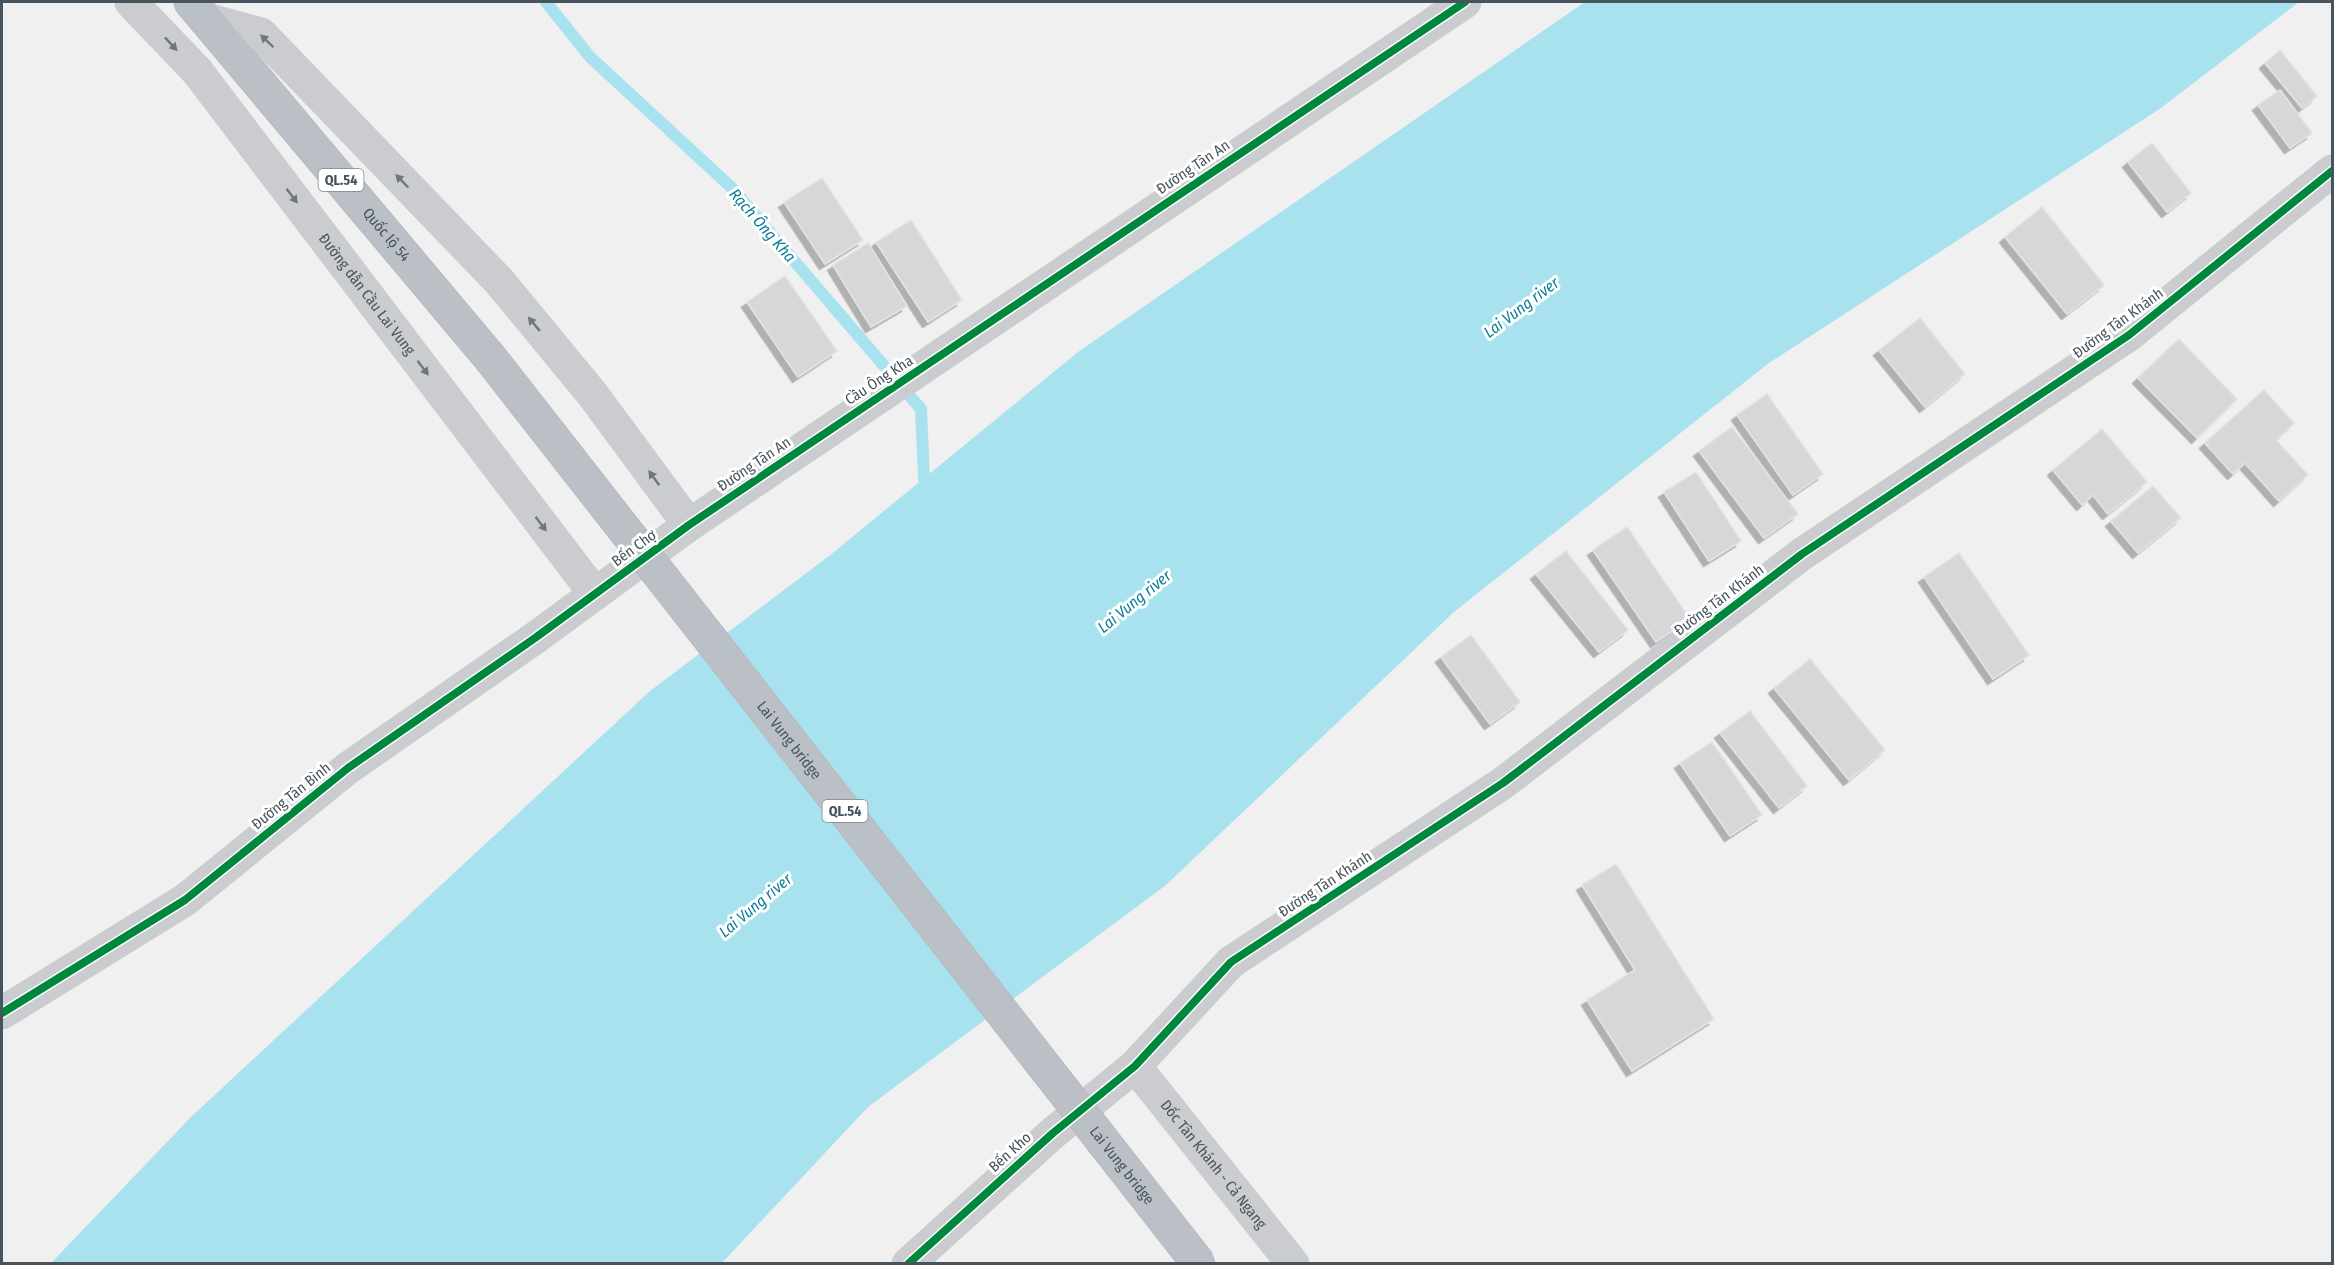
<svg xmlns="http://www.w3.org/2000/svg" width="2334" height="1265" viewBox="0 0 2334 1265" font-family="'Fira Sans Condensed',sans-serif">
<defs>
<filter id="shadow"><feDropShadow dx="-5.5" dy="5.5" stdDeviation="0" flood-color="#0004"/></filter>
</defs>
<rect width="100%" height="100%" fill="#f1f0f0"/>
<path fill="#a9e2ef" d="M 1585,2 L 2299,2 L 2161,108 L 1769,363 L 1454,612 L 1166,885 L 868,1107 L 722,1263 L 50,1264 L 192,1116 L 650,691 L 829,556 L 1078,352 Z"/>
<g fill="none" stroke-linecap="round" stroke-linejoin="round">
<path stroke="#a9e2ef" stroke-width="12" d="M 546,2 L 590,57 L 731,187 L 921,409 L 924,478"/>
</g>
<g fill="#d7d7d9" stroke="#e2e2e3" stroke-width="1.5" filter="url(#shadow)">
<path d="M 2280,50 L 2317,96 L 2302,108 L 2265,63 Z"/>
<path d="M 2280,90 L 2312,133 L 2290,148 L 2258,105 Z"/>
<path d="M 2152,143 L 2191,193 L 2167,212 L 2128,162 Z"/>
<path d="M 822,178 L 863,240 L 825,264 L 784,202 Z"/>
<path d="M 2042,207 L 2104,285 L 2067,314 L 2005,237 Z"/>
<path d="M 911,220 L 962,300 L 928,322 L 876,242 Z"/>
<path d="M 868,243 L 907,306 L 871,327 L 833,265 Z"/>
<path d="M 785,276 L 837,351 L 798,377 L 747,302 Z"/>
<path d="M 1920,318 L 1965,374 L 1925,407 L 1879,350 Z"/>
<path d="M 2179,339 L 2237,399 L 2197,438 L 2138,378 Z"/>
<path d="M 2264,390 L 2294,423 L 2276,440 L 2308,475 L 2279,501 L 2245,463 L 2233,474 L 2205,443 Z"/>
<path d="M 1767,394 L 1823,474 L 1793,495 L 1737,415 Z"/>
<path d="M 1732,427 L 1798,514 L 1764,538 L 1699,451 Z"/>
<path d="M 2102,429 L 2147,482 L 2108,514 L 2093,495 L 2082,505 L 2053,470 Z"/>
<path d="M 1696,472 L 1741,541 L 1709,561 L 1664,492 Z"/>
<path d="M 2153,486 L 2181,518 L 2138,553 L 2111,521 Z"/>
<path d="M 1627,527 L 1690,619 L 1656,642 L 1593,550 Z"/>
<path d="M 1566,551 L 1628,630 L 1599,652 L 1536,574 Z"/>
<path d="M 1959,553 L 2029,655 L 1993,679 L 1924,577 Z"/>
<path d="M 1471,635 L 1520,702 L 1490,724 L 1441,657 Z"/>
<path d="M 1810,659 L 1885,750 L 1849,780 L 1774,688 Z"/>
<path d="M 1750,711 L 1807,786 L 1779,808 L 1720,733 Z"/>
<path d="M 1712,742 L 1762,815 L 1730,836 L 1680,763 Z"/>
<path d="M 1616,864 L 1714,1019 L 1632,1071 L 1587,1000 L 1635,970 L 1582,885 Z"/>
</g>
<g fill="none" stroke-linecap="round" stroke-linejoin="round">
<defs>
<g id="highway">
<path id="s3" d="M 191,2 L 491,359"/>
</g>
</defs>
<use href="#highway" stroke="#b5bac0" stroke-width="35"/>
<g stroke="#cacccf" stroke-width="33">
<path id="s1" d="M 131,2 L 197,71 L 595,594"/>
<path d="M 206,19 L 261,34 L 499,281 L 593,395 L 689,525"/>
<path d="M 2,1013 L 185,900 L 348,768 L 535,638 L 689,525 L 1465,2"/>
<path id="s2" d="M 1135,1066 L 1293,1264"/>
<path d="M 908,1264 L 1053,1133 L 1135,1066 L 1231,962 L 1503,783 L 1802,554 L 2129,335 L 2332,171"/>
</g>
<use href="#highway" stroke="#bbc0c6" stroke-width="33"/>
<defs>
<g id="highway-bridge">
<path id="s4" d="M 491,359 L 1199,1264"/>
</g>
</defs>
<use href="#highway-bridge" stroke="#b5bac0" stroke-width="35" stroke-linecap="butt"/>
<use href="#highway-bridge" stroke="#bbc0c6" stroke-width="33"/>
<defs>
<g id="cycleway">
<path d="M 2,1013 L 185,900 L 348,768 L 535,638 L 689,525 L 1465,2"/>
<path d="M 908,1264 L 1053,1133 L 1135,1066 L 1231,962 L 1503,783 L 1802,554 L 2129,335 L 2332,171"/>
</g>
</defs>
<use href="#cycleway" stroke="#fff" stroke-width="11"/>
<use href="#cycleway" stroke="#00873e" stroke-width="8"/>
</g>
<defs><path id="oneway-solid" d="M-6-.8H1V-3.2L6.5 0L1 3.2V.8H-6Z" transform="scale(1.5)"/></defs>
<g fill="#6e777f">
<use href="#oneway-solid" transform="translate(267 41) rotate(-136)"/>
<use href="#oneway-solid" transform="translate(171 44) rotate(47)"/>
<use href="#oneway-solid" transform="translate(402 181) rotate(-134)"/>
<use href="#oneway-solid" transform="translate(292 196) rotate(53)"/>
<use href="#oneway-solid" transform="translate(534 324) rotate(-130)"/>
<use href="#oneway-solid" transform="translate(423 368) rotate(53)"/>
<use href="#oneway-solid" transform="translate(654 478) rotate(-126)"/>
<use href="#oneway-solid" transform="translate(541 524) rotate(53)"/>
</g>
<g text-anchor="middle" stroke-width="6" stroke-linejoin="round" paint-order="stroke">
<g fill="#fff" stroke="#7e878e" stroke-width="1.5">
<rect x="318.5" y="169" width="45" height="22" rx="4.5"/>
<rect x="822.5" y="800" width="45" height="22" rx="4.5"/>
</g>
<g font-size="14" font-weight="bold" fill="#47535d">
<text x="341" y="185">QL.54</text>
<text x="845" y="816">QL.54</text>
</g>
<g font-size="15" fill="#47535d" stroke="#fff">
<text transform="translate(1193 167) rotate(-34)" y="5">Đường Tân An</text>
<text dy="5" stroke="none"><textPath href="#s3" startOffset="304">Quốc lộ 54</textPath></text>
<text dy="5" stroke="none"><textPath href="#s1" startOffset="376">Đường dẫn Cầu Lai Vung</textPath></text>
<text transform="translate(2118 323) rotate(-36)" y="5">Đường Tân Khánh</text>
<text transform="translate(879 380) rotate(-33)" y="5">Cầu Ông Kha</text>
<text transform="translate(754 464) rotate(-34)" y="5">Đường Tân An</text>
<text transform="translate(634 548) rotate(-36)" y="5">Bến Chợ</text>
<text transform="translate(1719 600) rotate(-37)" y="5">Đường Tân Khánh</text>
<text dy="5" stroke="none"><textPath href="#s4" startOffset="484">Lai Vung bridge</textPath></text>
<text transform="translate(291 796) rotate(-39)" y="5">Đường Tân Bình</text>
<text transform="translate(1325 884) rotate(-33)" y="5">Đường Tân Khánh</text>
<text transform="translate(1010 1152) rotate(-42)" y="5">Bến Kho</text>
<text dy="5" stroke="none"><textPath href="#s2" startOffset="126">Dốc Tân Khánh - Cả Ngang</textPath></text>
<text dy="5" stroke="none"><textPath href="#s4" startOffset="1024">Lai Vung bridge</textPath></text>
</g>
<g font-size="16" font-style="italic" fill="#0b7e96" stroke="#fff">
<text transform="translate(763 225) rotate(49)" y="6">Rạch Ông Kha</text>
<text transform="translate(1521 307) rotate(-37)" y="6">Lai Vung river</text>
<text transform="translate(1134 601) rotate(-39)" y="6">Lai Vung river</text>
<text transform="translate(755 905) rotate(-40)" y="6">Lai Vung river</text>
</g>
</g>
<rect width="2334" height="1265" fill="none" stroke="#47535d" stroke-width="6"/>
</svg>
